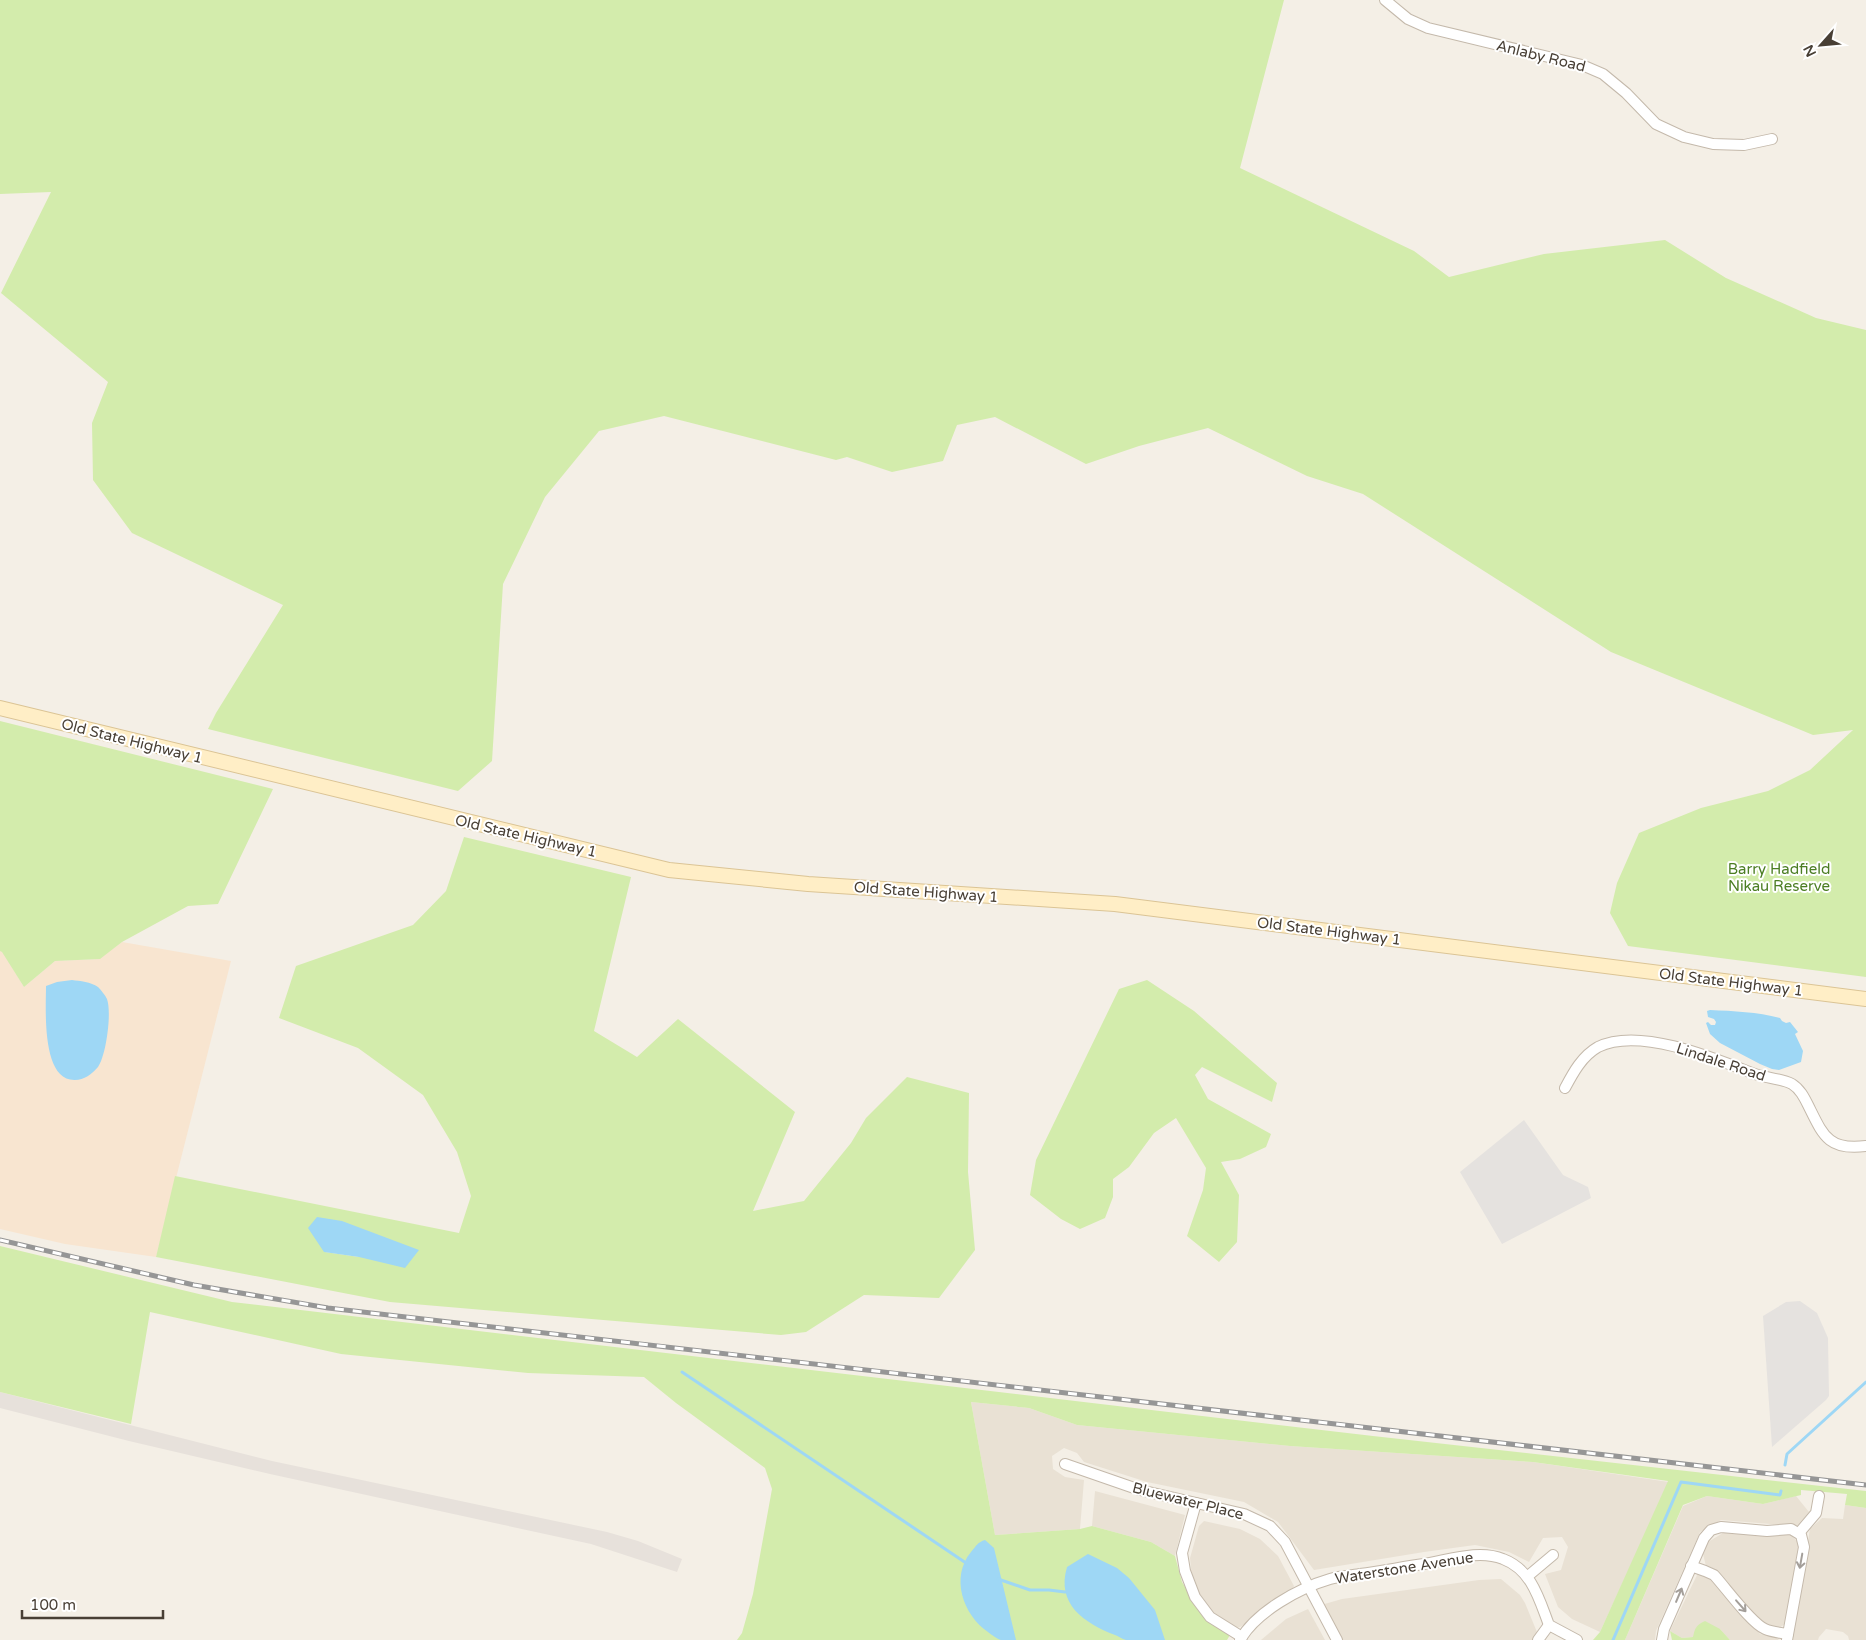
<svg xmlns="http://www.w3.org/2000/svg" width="1866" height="1640" viewBox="0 0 1866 1640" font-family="'Varela Round',sans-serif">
<rect width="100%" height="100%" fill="#f4efe6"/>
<g fill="#e9e1d4">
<path d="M 971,1402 L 1029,1408 L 1077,1425 L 1290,1446 L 1533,1462 L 1669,1482 L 1600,1632 L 1572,1619 L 1558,1607 L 1545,1574 L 1561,1570 L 1568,1547 L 1562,1537 L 1543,1538 L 1529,1562 L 1509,1552 L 1475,1545 L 1424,1552 L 1314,1570 L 1278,1522 L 1244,1502 L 1147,1482 L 1084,1462 L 1077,1453 L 1064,1448 L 1052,1456 L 1053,1469 L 1065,1477 L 1084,1480 L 1080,1529 L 995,1535 Z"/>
<path d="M 1095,1491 L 1185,1515 L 1175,1556 L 1151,1542 L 1092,1526 Z"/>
<path d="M 1707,1496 L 1763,1504 L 1796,1496 L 1809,1512 L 1797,1526 L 1721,1520 L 1700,1532 L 1656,1631 L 1655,1640 L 1625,1640 L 1683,1506 Z"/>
<path d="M 1845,1505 L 1866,1508 L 1866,1640 L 1849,1640 L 1848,1636 L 1843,1632 L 1826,1629 L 1819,1637 L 1818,1640 L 1792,1640 L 1810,1529 L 1822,1518 L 1843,1519 Z"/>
<path d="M 1204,1521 L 1240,1529 L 1260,1539 L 1278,1556 L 1294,1586 L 1289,1597 L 1240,1627 L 1235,1628 L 1213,1612 L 1198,1592 L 1192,1578 L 1190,1558 L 1199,1526 Z"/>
<path d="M 1723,1533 L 1790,1534 L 1798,1542 L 1798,1549 L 1785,1624 L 1779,1628 L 1763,1624 L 1715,1571 L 1706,1566 L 1703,1554 L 1708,1542 Z"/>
<path d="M 1698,1573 L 1713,1579 L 1760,1634 L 1775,1637 L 1779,1640 L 1730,1640 L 1720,1629 L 1693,1637 L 1682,1638 L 1670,1631 Z"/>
<path d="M 1501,1579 L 1520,1595 L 1525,1603 L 1539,1637 L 1536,1640 L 1340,1640 L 1321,1605 L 1342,1599 L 1479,1580 Z"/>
<path d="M 1308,1609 L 1325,1640 L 1261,1640 L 1286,1619 Z"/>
</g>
<path fill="#f8e5d0" d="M 122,942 L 231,961 L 156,1257 L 65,1244 L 0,1229 L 0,951 L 2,951 L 24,987 L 55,961 L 99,959 Z"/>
<path fill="#e7e1db" d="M 0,1392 L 272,1461 L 607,1532 L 638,1541 L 682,1559 L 677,1572 L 591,1544 L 270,1474 L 129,1441 L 0,1408 Z"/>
<g fill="#d3ecac" fill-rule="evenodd">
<path d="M 0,0 L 1284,0 L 1240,168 L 1414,251 L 1449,277 L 1544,254 L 1665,240 L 1726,278 L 1816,318 L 1866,330 L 1866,977 L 1628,946 L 1610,913 L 1617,883 L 1639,833 L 1701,808 L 1768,791 L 1810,770 L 1853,730 L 1813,735 L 1611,652 L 1363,494 L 1307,476 L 1208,428 L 1139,446 L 1086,464 L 995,417 L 957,425 L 943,461 L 892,472 L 847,457 L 836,460 L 664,416 L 599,431 L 545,497 L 503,584 L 492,761 L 458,791 L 208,729 L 216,713 L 283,605 L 132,533 L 93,480 L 92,423 L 108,382 L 1,293 L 51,192 L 0,194 Z"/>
<path d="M 0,721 L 273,789 L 218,904 L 188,906 L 122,942 L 100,959 L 55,961 L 24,987 L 2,952 L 0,951 Z"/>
<path d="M 464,837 L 631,877 L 594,1031 L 637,1057 L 678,1019 L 795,1112 L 753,1211 L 804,1201 L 851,1143 L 866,1118 L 907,1077 L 969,1093 L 968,1172 L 975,1250 L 939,1298 L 864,1295 L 806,1332 L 781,1335 L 390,1302 L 156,1257 L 175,1176 L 459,1233 L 471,1196 L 457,1152 L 423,1095 L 358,1048 L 279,1018 L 296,966 L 413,925 L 446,891 ZM 418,1250 L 359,1257 L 325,1252 Z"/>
<path d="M 1147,980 L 1194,1011 L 1277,1083 L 1272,1102 L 1202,1067 L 1195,1075 L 1208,1099 L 1271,1134 L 1266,1147 L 1240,1159 L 1221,1162 L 1239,1195 L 1237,1242 L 1219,1262 L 1187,1236 L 1203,1190 L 1206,1168 L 1176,1118 L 1154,1133 L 1129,1167 L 1113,1179 L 1113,1197 L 1105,1218 L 1080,1229 L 1061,1219 L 1030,1195 L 1036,1160 L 1119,989 Z"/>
<path d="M 0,1246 L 232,1302 L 1373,1436 L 1866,1491 L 1866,1508 L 1845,1505 L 1847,1494 L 1801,1490 L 1801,1495 L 1763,1504 L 1707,1496 L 1683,1505 L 1625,1640 L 1593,1640 L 1600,1632 L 1668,1481 L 1533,1462 L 1290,1446 L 1077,1425 L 1029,1408 L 971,1402 L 995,1535 L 1080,1529 L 1092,1526 L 1151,1542 L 1175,1556 L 1182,1582 L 1196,1605 L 1230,1635 L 1227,1640 L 737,1640 L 742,1633 L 753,1594 L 772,1489 L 765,1468 L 676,1403 L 644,1377 L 528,1373 L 341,1354 L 150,1312 L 131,1424 L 0,1392 Z"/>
<path d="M 1705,1621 L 1720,1629 L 1730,1640 L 1672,1640 L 1670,1631 L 1682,1638 L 1693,1637 C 1695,1628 1696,1625 1705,1621 Z"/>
</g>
<g fill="#e5e2df">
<path d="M 1524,1120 L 1563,1175 L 1588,1187 L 1591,1198 L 1502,1244 L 1460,1172 Z"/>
<path d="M 1800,1301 L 1817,1313 L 1828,1338 L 1829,1396 L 1826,1400 L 1772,1447 L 1763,1316 L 1786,1302 Z"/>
</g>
<g fill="#9ed7f5">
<path d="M 72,980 C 80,981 91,982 98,987 C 101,990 105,995 107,999 C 112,1013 106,1056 98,1067 C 92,1074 84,1080 75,1080 C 41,1081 46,1008 46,986 L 57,982 Z"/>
<path d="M 1710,1010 C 1734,1011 1757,1012 1780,1018 L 1782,1021 L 1786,1023 L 1790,1022 L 1798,1032 L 1795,1034 L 1803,1051 L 1801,1062 L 1779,1070 L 1772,1069 L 1760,1064 L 1720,1043 L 1710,1034 L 1706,1023 L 1708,1022 L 1711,1025 L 1715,1025 L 1716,1022 L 1714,1019 L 1708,1017 L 1707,1011 Z"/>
<path d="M 317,1217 L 342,1221 L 419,1250 L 405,1268 L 359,1257 L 324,1252 L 308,1228 Z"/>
<path d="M 985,1540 L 994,1548 L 1016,1640 C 1012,1640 1006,1640 1001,1640 C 997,1639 992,1635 988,1632 C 963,1615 950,1577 971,1552 C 976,1546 978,1542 985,1540 Z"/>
<path d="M 1088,1554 L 1117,1568 L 1129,1578 L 1155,1610 L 1165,1640 C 1153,1640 1137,1640 1126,1640 C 1122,1639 1118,1636 1115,1635 C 1084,1623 1056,1604 1067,1567 Z"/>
</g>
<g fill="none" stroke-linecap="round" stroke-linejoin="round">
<g stroke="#9ed7f5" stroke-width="3">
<path d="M 682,1372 L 966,1563"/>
<path d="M 1785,1465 L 1787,1454 L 1866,1382"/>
<path d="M 998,1579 L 1030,1590 L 1049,1590 L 1065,1592"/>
<path d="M 1613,1640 L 1681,1482 L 1780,1495 L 1781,1491"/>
</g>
<defs>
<g id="minor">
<path d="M 1385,0 L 1408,19 L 1428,28 L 1582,65 L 1603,74 L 1626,93 L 1656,124 L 1684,137 L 1713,144 L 1744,145 L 1772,139"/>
<path d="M 1565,1088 C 1573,1073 1582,1056 1598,1047 C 1638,1027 1712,1057 1752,1073 C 1764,1078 1780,1078 1792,1084 C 1800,1089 1804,1097 1808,1105 C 1823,1135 1828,1151 1866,1146"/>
<path d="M 1065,1464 L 1140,1490 L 1244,1514 L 1270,1526 L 1285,1542 L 1337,1640"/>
<path d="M 1196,1503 L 1182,1553 L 1185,1571 L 1195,1597 L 1210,1617 L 1242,1637"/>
<path d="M 1799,1533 L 1816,1513 L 1819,1496"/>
<path d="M 1691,1566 L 1705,1571 L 1714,1575 C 1726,1588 1751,1623 1765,1629 C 1772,1632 1780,1633 1788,1634"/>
<path d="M 1528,1576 L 1553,1555"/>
<path d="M 1240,1640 C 1256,1612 1299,1588 1330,1579 C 1340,1576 1350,1576 1360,1574 C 1382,1571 1403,1567 1424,1564 C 1449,1560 1479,1549 1503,1559 C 1532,1570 1539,1599 1549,1625 L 1577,1640"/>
<path d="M 1538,1640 L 1549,1625"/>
<path d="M 1662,1640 L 1664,1629 L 1704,1538 L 1711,1530 L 1721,1527 L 1767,1531 L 1791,1529 L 1801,1535 L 1804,1547 L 1787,1640"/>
</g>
<path id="secondary" d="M 0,708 L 669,870 L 808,884 L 1115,904 L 1866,999"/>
</defs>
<use href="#minor" stroke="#c4b9ab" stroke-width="12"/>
<use href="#secondary" stroke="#dbc495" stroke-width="16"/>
<use href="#minor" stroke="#fff" stroke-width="10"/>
<use href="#secondary" stroke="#ffeec6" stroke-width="14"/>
<defs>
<path id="rail" d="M 0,1240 L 194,1285 L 328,1308 L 1866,1485"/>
</defs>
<use href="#rail" stroke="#969696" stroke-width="5"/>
<use href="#rail" stroke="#fff" stroke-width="3" stroke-dasharray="9" stroke-linecap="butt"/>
</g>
<defs><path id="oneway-shaft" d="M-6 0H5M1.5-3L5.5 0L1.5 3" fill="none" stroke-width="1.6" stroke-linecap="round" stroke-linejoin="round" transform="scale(1.25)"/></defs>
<g stroke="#a49f9a">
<use href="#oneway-shaft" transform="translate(1801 1561) rotate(100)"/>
<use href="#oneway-shaft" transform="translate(1679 1595) rotate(-67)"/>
<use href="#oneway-shaft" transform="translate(1741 1606) rotate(49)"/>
</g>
<g text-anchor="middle" stroke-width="4" stroke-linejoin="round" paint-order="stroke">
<g font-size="15" fill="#483f35" stroke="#fff">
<text transform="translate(1541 56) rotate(14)" y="5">Anlaby Road</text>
<text transform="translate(132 741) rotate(14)" y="5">Old State Highway 1</text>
<text transform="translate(526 836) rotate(13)" y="5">Old State Highway 1</text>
<text transform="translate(926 892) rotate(4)" y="5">Old State Highway 1</text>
<text transform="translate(1329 931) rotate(7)" y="5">Old State Highway 1</text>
<text transform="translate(1731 982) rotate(7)" y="5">Old State Highway 1</text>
<text transform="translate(1721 1062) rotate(18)" y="5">Lindale Road</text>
<text transform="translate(1188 1501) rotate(14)" y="5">Bluewater Place</text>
<text transform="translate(1404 1568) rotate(-9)" y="5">Waterstone Avenue</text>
</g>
<g font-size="15" fill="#4c7e24" stroke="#fff">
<text x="1779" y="874">Barry Hadfield<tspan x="1779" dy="17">Nikau Reserve</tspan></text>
</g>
</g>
<g transform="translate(1821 45) rotate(243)" stroke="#ffffff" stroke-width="4" paint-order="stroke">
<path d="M0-4L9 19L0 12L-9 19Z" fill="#483f35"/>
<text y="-8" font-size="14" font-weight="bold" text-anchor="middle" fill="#483f35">N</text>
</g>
<path d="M22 1610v8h141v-8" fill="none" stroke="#483f35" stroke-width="2.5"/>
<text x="30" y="1610" font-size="15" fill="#483f35" stroke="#ffffff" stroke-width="4" paint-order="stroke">100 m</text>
</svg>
